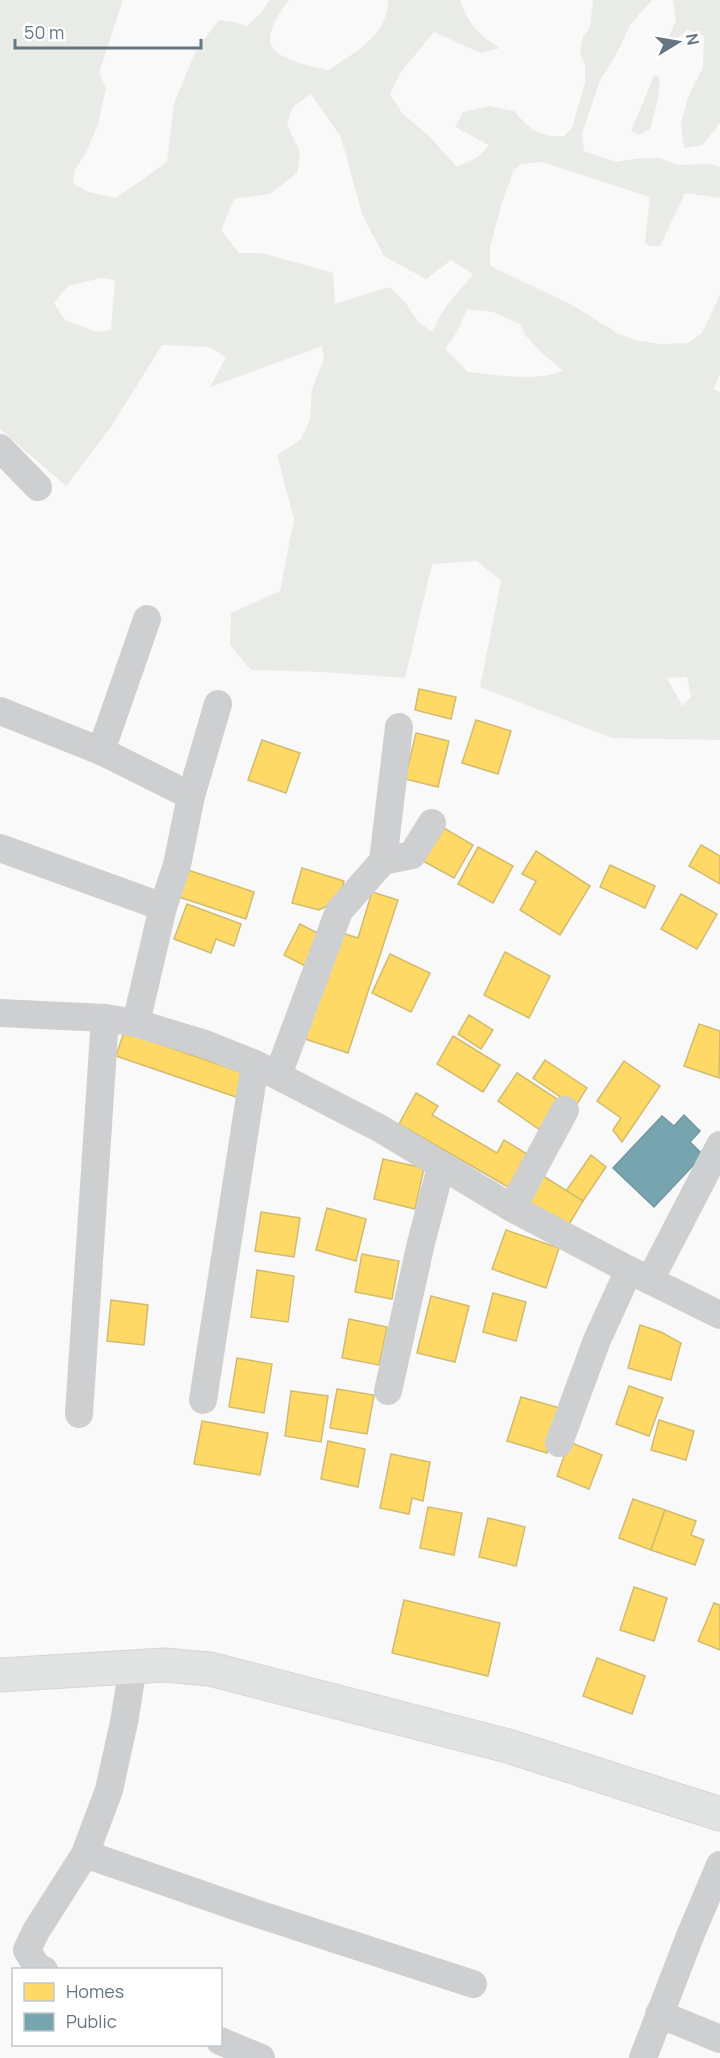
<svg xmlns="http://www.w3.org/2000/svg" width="720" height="2058" viewBox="0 0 720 2058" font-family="Manrope,sans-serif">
<rect width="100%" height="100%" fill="#f9f9f9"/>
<g fill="#e8ebe6" fill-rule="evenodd">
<path d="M 0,0 L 123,0 L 99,73 L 106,88 L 98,125 L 86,152 L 75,170 L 73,183 L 88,192 L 116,198 L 167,162 L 174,104 L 196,50 L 219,20 L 234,22 L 247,26 L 260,14 L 270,0 L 289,0 C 281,11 271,24 270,38 C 268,59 313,67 328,70 C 354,53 389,35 388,0 L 460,0 C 468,24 479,35 500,48 L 481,53 L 434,32 L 400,73 L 390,94 L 402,113 L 429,136 L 457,167 L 478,157 L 489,145 L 455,127 L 463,112 L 489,106 L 514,111 C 528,128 540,138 564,136 L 572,128 L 585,83 L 585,64 L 580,54 L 583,37 L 590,27 L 593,0 L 652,0 L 630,25 L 618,51 L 600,81 L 582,133 L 584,151 L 616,162 L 641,158 L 660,158 L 677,165 L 710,164 L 720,167 L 720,198 L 685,193 L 660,246 L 650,246 L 645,243 L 650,197 L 542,162 L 521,164 L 514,170 L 501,205 L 490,248 L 490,266 L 572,305 L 619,334 L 635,340 L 661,344 L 688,343 L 702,333 L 720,295 L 720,375 L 713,389 L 720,392 L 720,740 L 612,738 L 480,687 L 501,581 L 477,561 L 432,564 L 405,678 L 324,672 L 251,670 L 230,645 L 231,613 L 280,591 L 294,519 L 277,455 L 301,439 L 310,420 L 312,389 L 324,359 L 322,346 L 210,387 L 226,357 L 209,347 L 162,345 L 111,427 L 66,486 L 0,429 ZM 311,94 L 341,137 L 362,214 L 384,256 L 426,279 L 451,260 L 473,274 C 457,295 442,306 433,332 L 418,322 L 405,302 L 389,287 L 335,304 L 333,273 L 262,253 L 239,253 L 221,230 L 234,199 L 270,194 L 297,173 L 300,152 L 287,125 L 293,107 ZM 101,278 L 115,280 L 111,330 L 97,332 L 65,320 L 54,303 L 68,286 ZM 467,309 L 493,312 L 520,324 L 526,336 L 542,353 L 563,371 C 535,382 499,375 468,372 L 445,349 L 457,332 ZM 687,677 L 691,697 L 682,706 L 667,678 Z"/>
<path d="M 673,0 L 720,0 L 720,123 L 703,145 L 684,148 L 681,124 L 688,97 L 703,67 L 704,36 L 687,30 L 674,41 L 660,59 L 676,20 Z"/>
<path d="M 655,74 L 660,80 L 658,100 L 650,129 L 638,135 L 631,131 Z"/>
</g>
<g fill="#ffd966" stroke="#d1bb6f" stroke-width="1.5">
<path d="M 419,689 L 456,697 L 451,719 L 415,710 Z"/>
<path d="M 476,720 L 511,731 L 498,774 L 462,763 Z"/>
<path d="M 416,733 L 449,741 L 438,787 L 405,779 Z"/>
<path d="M 262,740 L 300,753 L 286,793 L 248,780 Z"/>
<path d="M 442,827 L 473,845 L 454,878 L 423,861 Z"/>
<path d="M 701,845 L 720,856 L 720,884 L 689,866 Z"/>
<path d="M 478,847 L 513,866 L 493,903 L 458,884 Z"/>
<path d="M 536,851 L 590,886 L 560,935 L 520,910 L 536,881 L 522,874 Z"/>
<path d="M 610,865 L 655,886 L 645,908 L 600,887 Z"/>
<path d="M 302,868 L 344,881 L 339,900 L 319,910 L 292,903 Z"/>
<path d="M 188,870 L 254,892 L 246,919 L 179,897 Z"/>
<path d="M 372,892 L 398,900 L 348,1053 L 305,1039 L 339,932 L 358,938 Z"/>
<path d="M 681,894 L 717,914 L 697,949 L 661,929 Z"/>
<path d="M 187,904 L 241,924 L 234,946 L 216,939 L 211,953 L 174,939 Z"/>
<path d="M 300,924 L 323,936 L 307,967 L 284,955 Z"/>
<path d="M 505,952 L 550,976 L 529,1018 L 484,995 Z"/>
<path d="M 390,954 L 430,973 L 411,1012 L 372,993 Z"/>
<path d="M 469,1015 L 493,1030 L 481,1049 L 458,1034 Z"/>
<path d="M 699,1024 L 720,1031 L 719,1078 L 684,1066 Z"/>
<path d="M 124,1032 L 247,1074 L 239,1098 L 116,1056 Z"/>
<path d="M 453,1036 L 500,1065 L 483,1092 L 437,1064 Z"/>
<path d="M 545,1060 L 587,1088 L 575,1107 L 533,1078 Z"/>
<path d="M 624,1061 L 660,1086 L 622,1142 L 613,1130 L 621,1118 L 597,1101 Z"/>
<path d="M 517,1073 L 560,1101 L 540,1130 L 498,1101 Z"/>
<path d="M 416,1093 L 438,1106 L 432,1115 L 497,1153 L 504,1140 L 527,1154 L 508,1187 L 399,1124 Z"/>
<path d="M 591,1155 L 606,1167 L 583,1201 L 566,1191 Z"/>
<path d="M 383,1159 L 424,1168 L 415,1209 L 374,1199 Z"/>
<path d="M 540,1174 L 583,1201 L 568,1226 L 524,1199 Z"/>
<path d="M 327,1208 L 366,1219 L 356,1261 L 316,1250 Z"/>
<path d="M 261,1212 L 300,1218 L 294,1257 L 255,1251 Z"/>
<path d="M 506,1230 L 559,1248 L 546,1288 L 492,1269 Z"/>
<path d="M 362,1254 L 399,1261 L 392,1299 L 355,1292 Z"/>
<path d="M 257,1270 L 294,1276 L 288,1322 L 251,1317 Z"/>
<path d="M 493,1293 L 526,1302 L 516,1341 L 483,1332 Z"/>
<path d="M 431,1296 L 469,1306 L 455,1362 L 417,1353 Z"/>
<path d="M 111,1300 L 148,1305 L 144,1345 L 107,1341 Z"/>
<path d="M 349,1319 L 387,1327 L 379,1365 L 342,1358 Z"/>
<path d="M 640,1325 L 661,1332 L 681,1343 L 671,1380 L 628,1368 Z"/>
<path d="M 237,1358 L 272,1364 L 264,1413 L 229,1407 Z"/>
<path d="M 629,1386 L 663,1398 L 649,1436 L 616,1424 Z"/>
<path d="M 337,1389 L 374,1395 L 367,1434 L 330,1428 Z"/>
<path d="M 291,1391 L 328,1396 L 321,1442 L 285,1436 Z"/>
<path d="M 521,1397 L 560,1408 L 547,1453 L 507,1441 Z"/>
<path d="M 659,1420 L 694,1431 L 686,1460 L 651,1450 Z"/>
<path d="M 202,1421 L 268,1433 L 260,1475 L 194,1464 Z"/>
<path d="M 328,1441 L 365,1449 L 358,1487 L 321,1479 Z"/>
<path d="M 569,1442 L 602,1455 L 589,1489 L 557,1476 Z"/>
<path d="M 391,1454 L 430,1462 L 423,1501 L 412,1498 L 409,1514 L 380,1508 Z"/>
<path d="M 633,1499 L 665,1510 L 651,1550 L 619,1538 Z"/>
<path d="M 428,1507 L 462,1513 L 454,1555 L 420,1548 Z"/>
<path d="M 665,1510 L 696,1521 L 691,1535 L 704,1540 L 695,1565 L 651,1550 Z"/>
<path d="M 488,1518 L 525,1527 L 516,1566 L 479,1557 Z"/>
<path d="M 634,1587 L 667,1598 L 654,1641 L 620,1630 Z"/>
<path d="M 404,1600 L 500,1623 L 488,1676 L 392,1653 Z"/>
<path d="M 714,1603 L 720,1605 L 720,1650 L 698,1641 Z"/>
<path d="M 597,1658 L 645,1676 L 632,1714 L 583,1696 Z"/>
</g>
<path fill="#76a5af" stroke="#7197a2" stroke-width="1.5" d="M 684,1115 L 700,1131 L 690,1142 L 703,1155 L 654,1207 L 613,1168 L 662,1116 L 674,1126 Z"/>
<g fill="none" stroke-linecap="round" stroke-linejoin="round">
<defs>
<path id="secondary" d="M 0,1675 L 164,1665 L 210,1669 L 508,1746 L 720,1814"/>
</defs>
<use href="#secondary" stroke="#d5d6d7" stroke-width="35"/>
<g stroke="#cecfd0" stroke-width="28">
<path d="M 0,448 L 38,487"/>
<path d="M 0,711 L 101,751 L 191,796"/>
<path d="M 101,751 L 147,619"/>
<path d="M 0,848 L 163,907"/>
<path d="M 383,861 L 412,855 L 432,823"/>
<path d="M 0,1013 L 105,1018 L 136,1023 L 205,1044 L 255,1064 L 381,1129 L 512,1208 L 629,1270 L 720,1315"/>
<path d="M 136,1023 L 163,907 L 177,865 L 191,796 L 218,704"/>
<path d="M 278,1075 L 339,911 L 383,861 L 399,727"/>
<path d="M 512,1208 L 565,1110"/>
<path d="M 650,1280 L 720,1145"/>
<path d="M 388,1391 L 421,1243 L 441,1167"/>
<path d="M 203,1400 L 255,1064"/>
<path d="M 79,1414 L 105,1018"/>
<path d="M 559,1443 L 597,1340 L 629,1270"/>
<path d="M 85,1854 L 249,1911 L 473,1984"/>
<path d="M 44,1970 L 37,1967 L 27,1950 L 36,1931 L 85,1854 L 109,1790 L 124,1722 L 133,1667"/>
<path d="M 659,2014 L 720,2039"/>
<path d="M 220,2041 L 261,2058"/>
<path d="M 643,2058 L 690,1936 L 720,1865"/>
</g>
<use href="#secondary" stroke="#e1e2e2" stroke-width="33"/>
</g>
<rect x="12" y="1968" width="210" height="78" fill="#ffffff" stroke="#c1c8cd" stroke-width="1.5"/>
<rect x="24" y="1983" width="30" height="18" fill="#ffd966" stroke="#c1c8cd" stroke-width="1.5"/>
<text x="66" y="1998" font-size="18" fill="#657683">Homes</text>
<rect x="24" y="2013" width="30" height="18" fill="#76a5af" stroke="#c1c8cd" stroke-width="1.5"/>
<text x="66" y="2028" font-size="18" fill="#657683">Public</text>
<g transform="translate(678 42) rotate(79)" stroke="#ffffff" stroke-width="4.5" paint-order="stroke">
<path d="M0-4.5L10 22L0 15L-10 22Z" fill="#657683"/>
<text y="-9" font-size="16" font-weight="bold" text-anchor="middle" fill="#657683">N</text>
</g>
<path d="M15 39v9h186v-9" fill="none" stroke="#657683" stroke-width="3"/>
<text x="24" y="39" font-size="18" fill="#657683" stroke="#ffffff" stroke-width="4.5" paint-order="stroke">50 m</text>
</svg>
